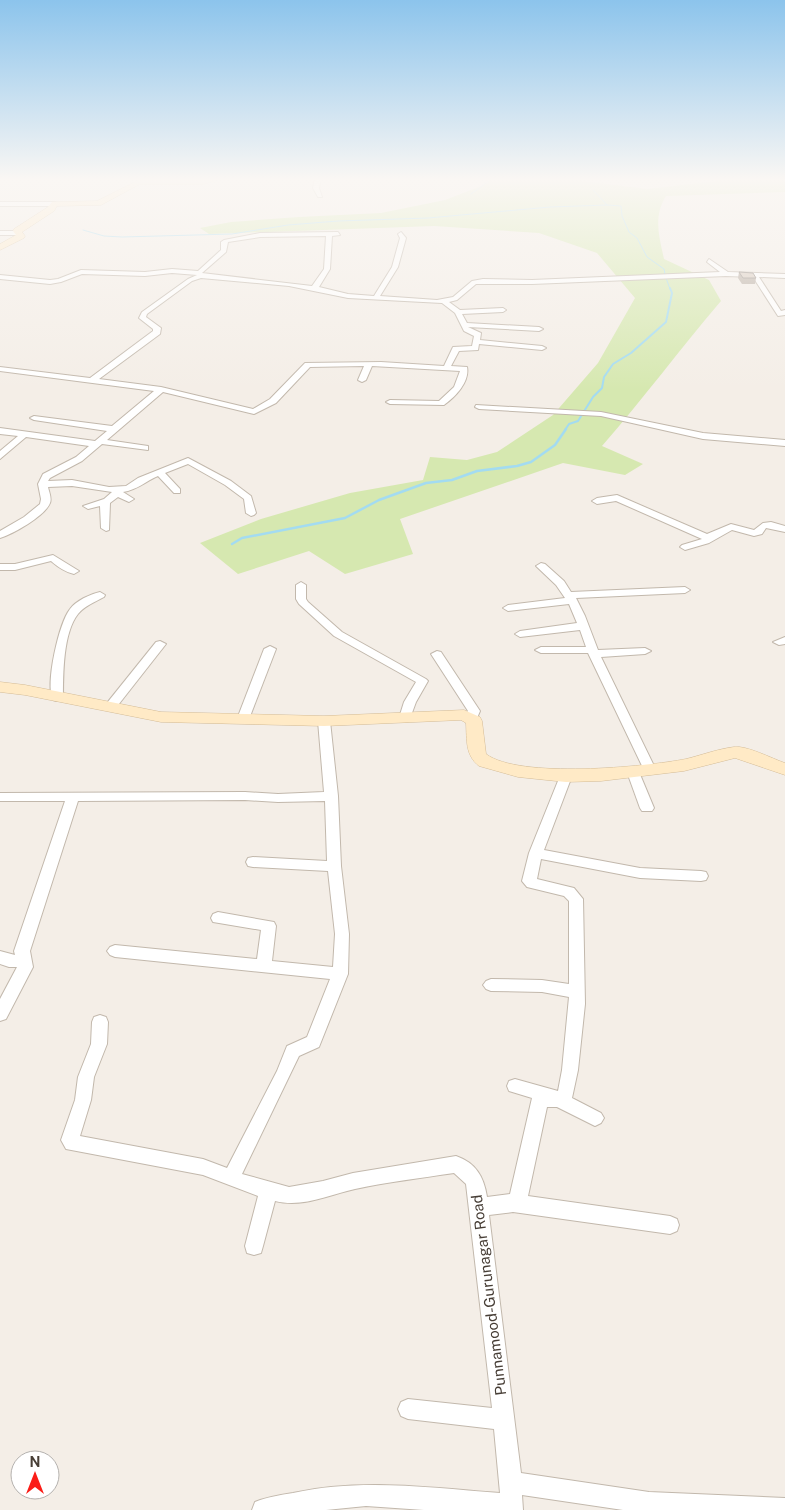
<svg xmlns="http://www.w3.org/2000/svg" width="785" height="1510" viewBox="0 0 785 1510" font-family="'Public Sans',sans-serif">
<rect width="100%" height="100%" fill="#f4eee7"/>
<path fill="#d6e8b0" d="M 492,178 L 559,178 L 647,189 L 718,181 L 718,178 L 767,178 L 785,181 L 785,192 L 666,196 C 653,217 659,236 664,259 L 709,280 L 721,301 C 680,349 643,399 602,446 L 643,464 L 625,475 L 563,463 L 400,519 L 413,554 L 345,574 L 309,551 L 238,574 L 200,543 L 261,519 L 350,493 L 423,480 L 430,457 L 467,460 L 497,452 L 553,415 L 598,363 L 635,298 L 597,253 L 539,233 L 434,226 L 209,234 L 200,228 L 231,222 L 299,217 L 381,213 L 445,200 L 484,185 Z"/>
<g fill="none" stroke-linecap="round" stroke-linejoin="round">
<g stroke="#a3dbf1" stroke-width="1">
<path d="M 593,190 L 607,205 L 621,206 L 622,216 L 629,232 L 637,238 L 647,257 L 664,269 L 665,274"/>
<path d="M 471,194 L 493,178"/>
<path d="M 83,230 L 104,236 L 122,237 L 232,234 L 288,225 L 338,221 L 428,218 L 550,207 L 607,205"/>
<path d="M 666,278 L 670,289"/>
</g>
<path stroke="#a3dbf1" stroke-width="2" d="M 565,430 L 569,424 L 578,421 L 593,397 L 602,388 L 604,377 L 613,364 L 631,353 L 666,322 L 672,293 L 670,288"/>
<path stroke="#a3dbf1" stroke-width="2.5" d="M 232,544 L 242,538 L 345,518 L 379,500 L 426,483 L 452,480 L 477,471 L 517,466 L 531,462 L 555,445 L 566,429"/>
<defs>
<g id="street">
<path d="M 315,178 L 321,178 L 319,188 L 322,197 L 318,197 L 313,188 Z"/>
<path d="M 0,202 L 55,202 L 58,204 L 55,206 L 0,206 Z"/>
<path d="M 0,231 L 19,231 L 22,233 L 19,235 L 0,235 Z"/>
<path d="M 338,232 L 340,235 L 332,236 L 330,269 L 319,287 L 348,294 L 374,296 L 392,267 L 400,238 L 398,234 L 401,232 L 406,238 L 398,267 L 380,296 L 437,300 L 453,297 L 472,281 L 483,279 L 532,280 L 720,272 L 707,262 L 709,259 L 728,272 L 785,274 L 785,278 L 759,277 L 781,311 L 785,310 L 785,315 L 778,316 L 753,277 L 726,276 L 532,284 L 476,284 L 457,300 L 449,302 L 460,310 L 503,308 L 506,310 L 503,312 L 462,314 L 467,323 L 539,327 L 543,329 L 539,331 L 468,327 L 481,333 L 480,340 L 542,346 L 546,348 L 542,350 L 479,344 L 478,350 L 459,351 L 451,366 L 467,367 C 470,382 455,397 444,405 L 390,404 L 386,402 L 390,400 L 439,401 L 454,387 L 460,371 L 372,366 L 366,380 L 362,382 L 358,380 L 364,366 L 310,367 L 276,403 L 254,414 L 163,392 L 107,440 L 148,446 L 148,450 L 102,444 L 82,461 L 50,478 L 48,481 L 72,480 L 109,487 L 126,486 L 138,478 L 188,458 L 231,481 L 251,496 L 256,513 L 254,515 L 251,516 L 246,513 L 244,499 L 225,485 L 188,464 L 165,473 L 180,489 L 180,493 L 174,493 L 158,476 C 146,481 137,490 123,492 L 134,499 L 129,502 L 118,497 L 110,503 L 109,530 L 106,531 L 101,528 L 100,506 L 88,509 L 83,506 L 104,499 L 112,492 L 72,486 L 48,487 C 49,492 52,498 50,503 C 45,516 13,534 0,538 L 0,531 L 24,517 L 40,504 L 41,499 L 38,484 L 43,474 L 76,457 L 89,446 L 26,437 L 0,459 L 0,451 L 18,436 L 0,434 L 0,428 L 95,441 L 107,431 L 34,420 L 30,418 L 34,416 L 112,426 L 154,391 L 0,371 L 0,367 L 90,378 L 153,331 L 153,329 L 139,318 L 142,312 L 188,279 L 197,275 L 172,273 L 145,276 L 82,274 L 61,282 L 50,284 L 0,279 L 0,275 L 50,280 L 58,279 L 81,270 L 145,272 L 172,269 L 198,271 L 221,250 L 221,242 L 224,240 L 260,233 ZM 326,236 L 324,269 L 312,286 L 202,273 L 226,252 L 228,242 L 260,237 ZM 201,278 L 289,286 L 348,298 L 442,303 L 455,313 L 464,331 L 474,336 L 472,346 L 453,347 L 444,366 L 381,362 L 305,363 L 270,399 L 253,409 L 161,387 L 99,379 L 160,334 L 161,328 L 146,317 L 147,314 L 192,281 Z"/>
<path d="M 476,405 L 601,412 L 703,433 L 785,440 L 785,446 L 703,439 L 601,416 L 479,409 L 475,407 Z"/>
<path d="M 617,495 L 707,534 L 731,524 L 754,530 L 763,523 L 771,522 L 785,526 L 785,532 L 766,528 L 762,534 L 754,536 L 732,530 L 709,543 L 685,550 L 680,547 L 682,545 L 702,539 L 616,501 L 597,504 L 592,501 L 597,498 Z"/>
<path d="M 53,555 L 79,571 L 74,574 C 65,572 58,567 51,561 L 15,570 L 0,570 L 0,564 L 15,564 Z"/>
<path d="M 541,563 L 545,564 L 564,581 L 571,592 L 685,587 L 690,590 L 685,593 L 576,598 L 585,616 L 598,650 L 645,648 L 651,651 L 645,654 L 601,657 L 656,770 L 654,773 L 646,773 L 644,770 L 588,653 L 541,653 L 535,650 L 541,647 L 586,647 L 580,630 L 520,637 L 515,634 L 520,631 L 577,623 L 569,604 L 508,611 L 503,608 L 508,605 L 565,598 L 556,585 L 536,566 Z"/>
<path d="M 301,582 L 306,585 L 306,599 L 308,602 L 342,632 L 426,679 L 428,681 L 416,702 L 409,721 L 405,722 L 399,718 L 404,702 L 416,682 L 334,636 L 299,604 L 296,599 L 296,585 Z"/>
<path d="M 100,592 L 105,595 L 104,597 C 95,602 84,606 78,614 C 63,633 63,674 63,697 L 57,701 L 53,700 C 45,684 59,623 70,609 C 76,601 90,594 100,592 Z"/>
<path d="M 785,637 L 785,644 L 779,645 L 773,642 Z"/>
<path d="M 160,641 L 166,644 L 115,709 L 107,709 L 105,706 L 107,703 L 156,642 Z"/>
<path d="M 270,646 L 276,649 L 249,719 L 247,722 L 239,722 L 237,719 L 264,649 Z"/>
<path d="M 437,651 L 441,652 L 480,711 L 477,718 L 469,721 L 463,717 L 468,711 L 431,654 Z"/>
<path d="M 324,717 L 330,721 L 338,796 L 341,866 L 349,934 L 348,974 L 319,1047 L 299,1056 L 242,1174 L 289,1187 L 323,1181 L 353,1173 L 456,1156 C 476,1163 484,1177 487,1197 L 510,1194 L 532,1098 L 509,1091 L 507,1086 L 509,1081 L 515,1079 L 558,1091 L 562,1070 L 569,997 L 542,992 L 491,991 L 486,989 L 483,985 L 486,981 L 491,979 L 542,980 L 569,984 L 569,901 L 564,896 L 527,887 L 522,881 L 529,853 L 560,776 L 566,772 L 571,773 L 572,776 L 544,850 L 640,868 L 701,871 L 706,872 L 708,876 L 706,880 L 701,881 L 640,878 L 541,859 L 537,879 L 574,888 L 583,899 L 585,1004 L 578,1070 L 572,1098 L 601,1113 L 604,1118 L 601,1123 L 595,1126 L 557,1107 L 547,1107 L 528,1196 L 670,1216 L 677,1219 L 679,1225 L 677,1231 L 670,1234 L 513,1212 L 489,1215 L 521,1473 L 649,1492 L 785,1498 L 785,1510 L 623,1510 L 522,1495 L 523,1510 L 424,1510 L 366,1506 L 326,1510 L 252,1510 L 255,1502 C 267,1497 280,1495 293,1493 C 361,1478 431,1488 500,1493 L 494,1429 L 408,1419 L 401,1416 L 398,1409 L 401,1402 L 408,1399 L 492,1408 L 466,1184 L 454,1173 C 421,1178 387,1182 355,1189 C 328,1195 303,1208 275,1201 L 263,1246 L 261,1253 L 254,1255 L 247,1253 L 245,1246 L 258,1196 L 203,1175 L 66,1149 L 61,1140 L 75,1100 L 78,1077 L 91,1044 L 92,1022 L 94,1017 L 100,1015 L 106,1017 L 108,1022 L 107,1044 L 94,1077 L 91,1100 L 80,1136 L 203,1159 L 227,1168 L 277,1071 L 287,1046 L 307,1037 L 330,979 L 115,957 L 110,955 L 107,951 L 110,947 L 115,945 L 257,959 L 261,930 L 213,922 L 211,918 L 213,914 L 218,912 L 274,922 L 276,926 L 272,961 L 333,967 L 335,934 L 328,871 L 253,867 L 248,866 L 246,862 L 248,858 L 253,857 L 327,861 L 325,801 L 278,802 L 245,800 L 78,801 L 30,951 L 33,967 L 6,1019 L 0,1021 L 0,999 L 17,967 L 9,967 L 0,964 L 0,951 L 15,955 L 14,951 L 65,801 L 0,801 L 0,793 L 245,792 L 278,794 L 324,792 L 318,721 Z"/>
<path d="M 633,768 L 639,772 L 654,808 L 652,811 L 642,811 L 640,808 L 627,772 Z"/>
</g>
<g id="secondary">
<path d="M 210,178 L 222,178 L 204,184 L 140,184 L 101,205 L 57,206 L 54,211 L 22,232 L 25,236 L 24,238 L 0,250 L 0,244 L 16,235 L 13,231 L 14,229 L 48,207 L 52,202 L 97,201 L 139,180 L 204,180 Z"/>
<path d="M 0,682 L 25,685 L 161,712 L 324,716 L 464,710 L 480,717 L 482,721 L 486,754 C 519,779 645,767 686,759 C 702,755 718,749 734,747 C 746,745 773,759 785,763 L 785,775 L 735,758 L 684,771 L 601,781 L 566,782 L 518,777 L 479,766 C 465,755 467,740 466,723 L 461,720 L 324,726 L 161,722 L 25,695 L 0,692 Z"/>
</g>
</defs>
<use href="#street" stroke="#c2b8ac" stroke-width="2"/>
<use href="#secondary" stroke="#d4bc97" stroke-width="1"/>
<use href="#street" fill="#fff" fill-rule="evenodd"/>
<use href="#secondary" fill="#ffeac6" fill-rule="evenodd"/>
</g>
<path fill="#baafa4" d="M 739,272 L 756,278 L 755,284 L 742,284 L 738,278 Z"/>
<path fill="#d8cbbf" stroke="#978e86" d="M 739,272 L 753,273 L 756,278 L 743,278 Z"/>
<linearGradient id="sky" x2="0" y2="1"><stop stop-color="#8cc4ec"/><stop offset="0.46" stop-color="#faf7f4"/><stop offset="1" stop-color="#faf7f4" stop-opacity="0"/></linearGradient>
<rect width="785" height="390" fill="url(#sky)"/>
<g text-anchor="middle" stroke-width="4" stroke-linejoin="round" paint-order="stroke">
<g font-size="15" fill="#473e36" stroke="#fff">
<text transform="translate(489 1295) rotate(-97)" y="5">Punnamood-Gurunagar Road</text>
</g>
</g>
<g transform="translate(35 1475)"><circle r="24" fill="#ffffff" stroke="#b5b2af"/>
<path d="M0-4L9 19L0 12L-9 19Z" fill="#fb1d17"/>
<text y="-8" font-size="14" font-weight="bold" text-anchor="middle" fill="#473e36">N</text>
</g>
</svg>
